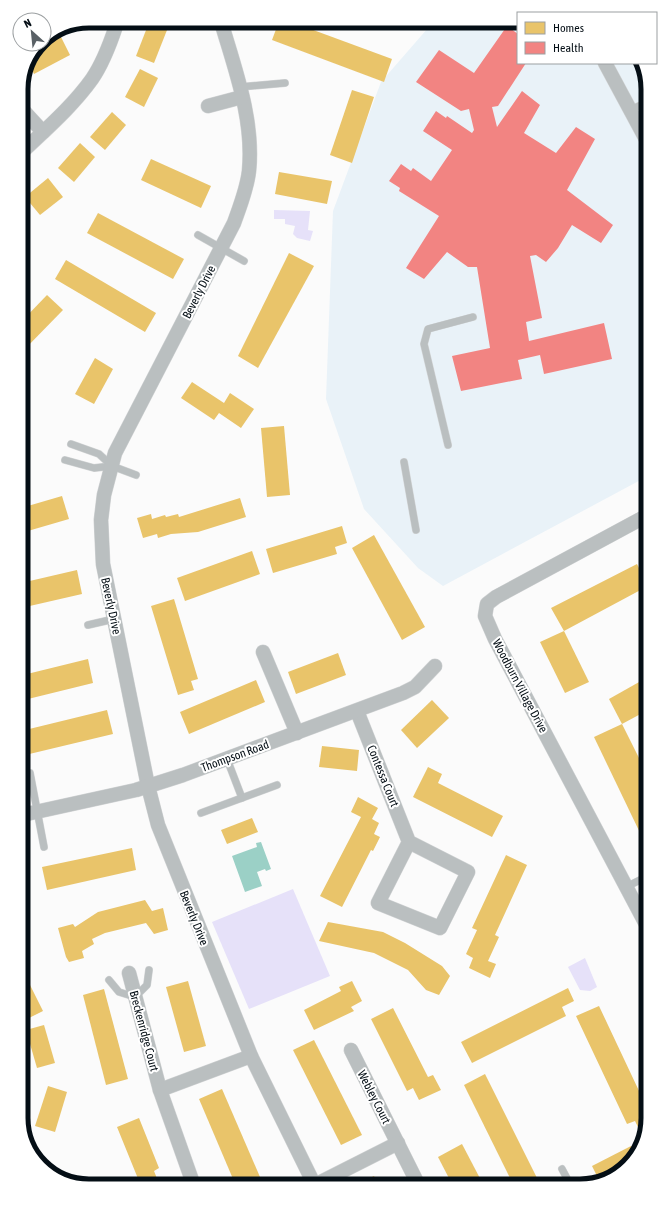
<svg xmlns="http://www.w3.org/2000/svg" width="669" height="1207" viewBox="0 0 669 1207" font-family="'Asap Condensed',sans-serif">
<rect width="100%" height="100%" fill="#fbfbfb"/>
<path fill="#e9f2f8" d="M 518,22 L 518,63 L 643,63 L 648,89 L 648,476 L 443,586 L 418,568 L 364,509 L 326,399 L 333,211 L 381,82 L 428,28 L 441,23 Z"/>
<g fill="#e6e1f9">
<path d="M 274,210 L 310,211 L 308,230 L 313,231 L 310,241 L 297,238 L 293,234 L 295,226 L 285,224 L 285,219 L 274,219 Z"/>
<path d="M 293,889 L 330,976 L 249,1009 L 212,922 Z"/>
<path d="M 585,958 L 597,987 L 590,991 L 580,990 L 568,967 Z"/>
</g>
<path fill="#9bd0c6" d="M 261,842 L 271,869 L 266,871 L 265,869 L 257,872 L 262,886 L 245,892 L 232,856 L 257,847 L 256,843 Z"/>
<g fill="#e9c46a">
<path d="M 278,24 L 297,24 L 392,59 L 384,82 L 272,40 Z"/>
<path d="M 148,25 L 169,25 L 154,63 L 136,56 Z"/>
<path d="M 60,35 L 70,55 L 34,74 L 30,66 L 39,47 Z"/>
<path d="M 140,69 L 158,78 L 144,107 L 125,97 Z"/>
<path d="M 352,90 L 374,97 L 352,163 L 330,155 Z"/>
<path d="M 112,112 L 126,125 L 105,150 L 90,137 Z"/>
<path d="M 80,143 L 95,157 L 74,182 L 58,168 Z"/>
<path d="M 151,159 L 211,186 L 201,208 L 141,180 Z"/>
<path d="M 279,172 L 332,181 L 327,204 L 275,194 Z"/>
<path d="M 48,178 L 63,197 L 40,215 L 25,197 Z"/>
<path d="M 98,213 L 184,259 L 173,279 L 87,233 Z"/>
<path d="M 289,253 L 314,266 L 258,368 L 238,356 Z"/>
<path d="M 66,260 L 156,313 L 145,332 L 55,279 Z"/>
<path d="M 47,295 L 63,310 L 21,353 L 21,322 Z"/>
<path d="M 95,358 L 113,369 L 94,404 L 75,394 Z"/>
<path d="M 192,382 L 224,403 L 230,393 L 254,409 L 241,428 L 219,413 L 214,420 L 181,398 Z"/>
<path d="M 284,426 L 290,495 L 267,497 L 261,428 Z"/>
<path d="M 62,496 L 69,519 L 21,533 L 21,508 Z"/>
<path d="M 240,498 L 246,517 L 198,532 L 171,534 L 158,538 L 157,534 L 143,538 L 137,518 L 151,514 L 152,519 L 165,515 L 166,517 L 178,514 L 179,517 Z"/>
<path d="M 342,526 L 347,543 L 335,547 L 337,554 L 273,573 L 266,549 Z"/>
<path d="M 374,535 L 425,627 L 402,640 L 352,548 Z"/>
<path d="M 252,551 L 260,574 L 185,601 L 177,578 Z"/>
<path d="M 648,563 L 648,586 L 564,631 L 551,608 L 637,564 L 639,568 Z"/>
<path d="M 77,570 L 82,594 L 21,608 L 21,583 Z"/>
<path d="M 174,599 L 198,679 L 191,681 L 194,690 L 178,695 L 151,606 Z"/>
<path d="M 564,631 L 589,682 L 565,693 L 540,642 Z"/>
<path d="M 338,653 L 346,675 L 296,694 L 288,672 Z"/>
<path d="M 88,659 L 93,683 L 28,699 L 23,675 Z"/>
<path d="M 648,677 L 648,710 L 622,724 L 609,699 Z"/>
<path d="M 256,680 L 265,702 L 189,734 L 180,712 Z"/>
<path d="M 432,700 L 449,718 L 417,748 L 401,730 Z"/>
<path d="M 107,710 L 113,734 L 21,756 L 21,731 Z"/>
<path d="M 622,724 L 648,776 L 648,837 L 643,839 L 594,737 Z"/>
<path d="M 322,746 L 359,750 L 357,771 L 319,767 Z"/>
<path d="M 428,767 L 442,774 L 438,783 L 503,816 L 492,837 L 413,797 Z"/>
<path d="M 358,797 L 378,808 L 372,819 L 379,823 L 374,834 L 380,837 L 373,851 L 371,850 L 342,907 L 320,896 L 361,817 L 351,812 Z"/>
<path d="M 252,818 L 258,832 L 227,844 L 221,830 Z"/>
<path d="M 132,848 L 136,870 L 47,890 L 42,867 Z"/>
<path d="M 506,855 L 527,865 L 495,935 L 499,937 L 488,961 L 496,964 L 490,978 L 469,968 L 473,958 L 466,954 L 477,930 L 472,928 Z"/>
<path d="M 145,900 L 152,911 L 163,908 L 168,930 L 154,934 L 146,923 L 105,933 L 92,939 L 94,944 L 82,951 L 84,958 L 69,962 L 66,957 L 58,928 L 73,924 L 75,927 L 98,912 Z"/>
<path d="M 328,922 L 383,932 L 405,943 L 442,966 L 450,976 L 439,995 L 426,990 L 408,970 L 374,953 L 319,941 Z"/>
<path d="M 24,925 L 28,944 L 21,946 L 21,926 Z"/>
<path d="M 26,977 L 43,1011 L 25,1020 L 21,1012 L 21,980 Z"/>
<path d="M 188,981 L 206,1046 L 184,1052 L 166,987 Z"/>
<path d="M 352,981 L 362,1001 L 351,1007 L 354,1011 L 314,1030 L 304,1010 L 341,991 L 339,987 Z"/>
<path d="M 568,988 L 574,1001 L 562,1007 L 566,1016 L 472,1063 L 461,1042 Z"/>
<path d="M 104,989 L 128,1079 L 106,1085 L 83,995 Z"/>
<path d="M 599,1006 L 648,1110 L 648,1122 L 645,1131 L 641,1133 L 635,1121 L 627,1124 L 576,1016 Z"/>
<path d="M 393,1008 L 428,1077 L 433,1075 L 441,1090 L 419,1100 L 413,1088 L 407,1091 L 371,1019 Z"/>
<path d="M 44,1025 L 55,1063 L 37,1068 L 26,1030 Z"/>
<path d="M 314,1040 L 362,1135 L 341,1145 L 293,1050 Z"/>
<path d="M 485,1074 L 538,1180 L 526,1186 L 514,1186 L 464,1085 Z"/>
<path d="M 48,1086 L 67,1092 L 55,1132 L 35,1126 Z"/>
<path d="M 222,1089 L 260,1177 L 239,1186 L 236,1186 L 199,1099 Z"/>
<path d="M 139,1118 L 159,1168 L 154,1171 L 160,1186 L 141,1186 L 117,1127 Z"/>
<path d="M 462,1144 L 484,1186 L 453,1186 L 438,1157 Z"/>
<path d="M 631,1146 L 636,1156 L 606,1181 L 600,1182 L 592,1166 Z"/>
<path d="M 374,1176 L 379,1186 L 353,1186 Z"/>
</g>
<path fill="#f28482" d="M 507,26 L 518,34 L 518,63 L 526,63 L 498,106 L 492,107 L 497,127 L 522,91 L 540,105 L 524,133 L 556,153 L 576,127 L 595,139 L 567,190 L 613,225 L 601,243 L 572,225 L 558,248 L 546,262 L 536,255 L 530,256 L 542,318 L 526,322 L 529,341 L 604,323 L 612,359 L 544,374 L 540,355 L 518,360 L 522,379 L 461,391 L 452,356 L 490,348 L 477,267 L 468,267 L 447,252 L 424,279 L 406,268 L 439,216 L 399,191 L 400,188 L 389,181 L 401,164 L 411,171 L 413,168 L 431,181 L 452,150 L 423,131 L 436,111 L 446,118 L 447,116 L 472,133 L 474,130 L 469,109 L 461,111 L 416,82 L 439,50 L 474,73 Z"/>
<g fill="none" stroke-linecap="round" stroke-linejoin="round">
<defs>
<g id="service">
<path d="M 240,87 L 285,83"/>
<path d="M 630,110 L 648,102"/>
<path d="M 198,235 L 244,261"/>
<path d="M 71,444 L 99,454 L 112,466 L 136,475"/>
<path d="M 448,445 L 424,344 L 428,329 L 473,317"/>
<path d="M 65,460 L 94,468 L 112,466"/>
<path d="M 404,462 L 416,530"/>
<path d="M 88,625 L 114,619"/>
<path d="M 227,759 L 242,798"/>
<path d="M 30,773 L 44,847"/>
<path d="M 201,813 L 277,785"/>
<path d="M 626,887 L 648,876"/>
<path d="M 109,980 L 119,992 L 135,997 L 147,985 L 149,970"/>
<path d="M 562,1169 L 571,1186"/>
</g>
<g id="minor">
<path d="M 222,25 C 236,72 254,121 249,171 C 247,189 240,206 234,223 L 115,453 L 104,495 L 101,520 L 103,564 L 148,786 L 158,825 L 251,1056 L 315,1186"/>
<path d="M 605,63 L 648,143"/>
<path d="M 208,106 L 242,97"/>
<path d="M 21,108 L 43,132"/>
<path d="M 21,153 C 45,130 72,107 92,79 C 103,63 110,44 116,26"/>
<path d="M 263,652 L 297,733"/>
<path d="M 357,711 L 409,842 L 378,903 L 440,928 L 468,872 L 409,842"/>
<path d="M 22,815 L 136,790 L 183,775 L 403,693 L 415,687 L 435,666"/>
<path d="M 648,928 L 495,639 L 485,616 L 487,604 L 496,597 L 648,515"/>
<path d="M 129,973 L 160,1090 L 194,1186"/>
<path d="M 351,1050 L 419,1186"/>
<path d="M 160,1090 L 251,1056"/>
<path d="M 315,1185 L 398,1143"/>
</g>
</defs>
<use href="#service" stroke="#d3d5d6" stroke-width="8"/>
<use href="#minor" stroke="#d3d5d6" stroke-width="15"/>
<use href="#service" stroke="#babfc0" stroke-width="7"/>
<use href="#minor" stroke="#babfc0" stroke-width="14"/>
</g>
<g text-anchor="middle" stroke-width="4" stroke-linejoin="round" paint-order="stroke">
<g font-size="12" fill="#040e15" stroke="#fff">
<text transform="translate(199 292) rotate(-63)" y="4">Beverly Drive</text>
<text transform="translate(111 606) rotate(78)" y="4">Beverly Drive</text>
<text transform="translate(520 686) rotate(62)" y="4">Woodburn Village Drive</text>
<text transform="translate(235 756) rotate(-20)" y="4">Thompson Road</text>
<text transform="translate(383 776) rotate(68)" y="4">Contessa Court</text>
<text transform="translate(194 918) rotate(68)" y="4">Beverly Drive</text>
<text transform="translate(144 1031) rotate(75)" y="4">Breckenridge Court</text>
<text transform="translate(374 1097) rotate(63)" y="4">Webley Court</text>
</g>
</g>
<path d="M0 0H669V1207H0ZM89 28H580A61 61 0 0 1 641 89V1118A61 61 0 0 1 580 1179H89A61 61 0 0 1 28 1118V89A61 61 0 0 1 89 28Z" fill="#fff" fill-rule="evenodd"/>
<path fill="none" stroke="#040e15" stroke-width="5" d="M89 28H580A61 61 0 0 1 641 89V1118A61 61 0 0 1 580 1179H89A61 61 0 0 1 28 1118V89A61 61 0 0 1 89 28Z"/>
<rect x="517" y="12" width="140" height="52" fill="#ffffff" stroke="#9b9fa1"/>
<rect x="525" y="22" width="20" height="12" fill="#e9c46a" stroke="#9b9fa1"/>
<text x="553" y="32" font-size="12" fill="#040e15">Homes</text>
<rect x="525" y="42" width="20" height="12" fill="#f28482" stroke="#9b9fa1"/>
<text x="553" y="52" font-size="12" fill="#040e15">Health</text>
<g transform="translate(32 32) rotate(333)"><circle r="19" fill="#ffffff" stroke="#9b9fa1"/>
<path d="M0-3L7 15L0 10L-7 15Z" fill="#5a6166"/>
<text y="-6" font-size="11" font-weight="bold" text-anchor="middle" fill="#040e15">N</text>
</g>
</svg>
